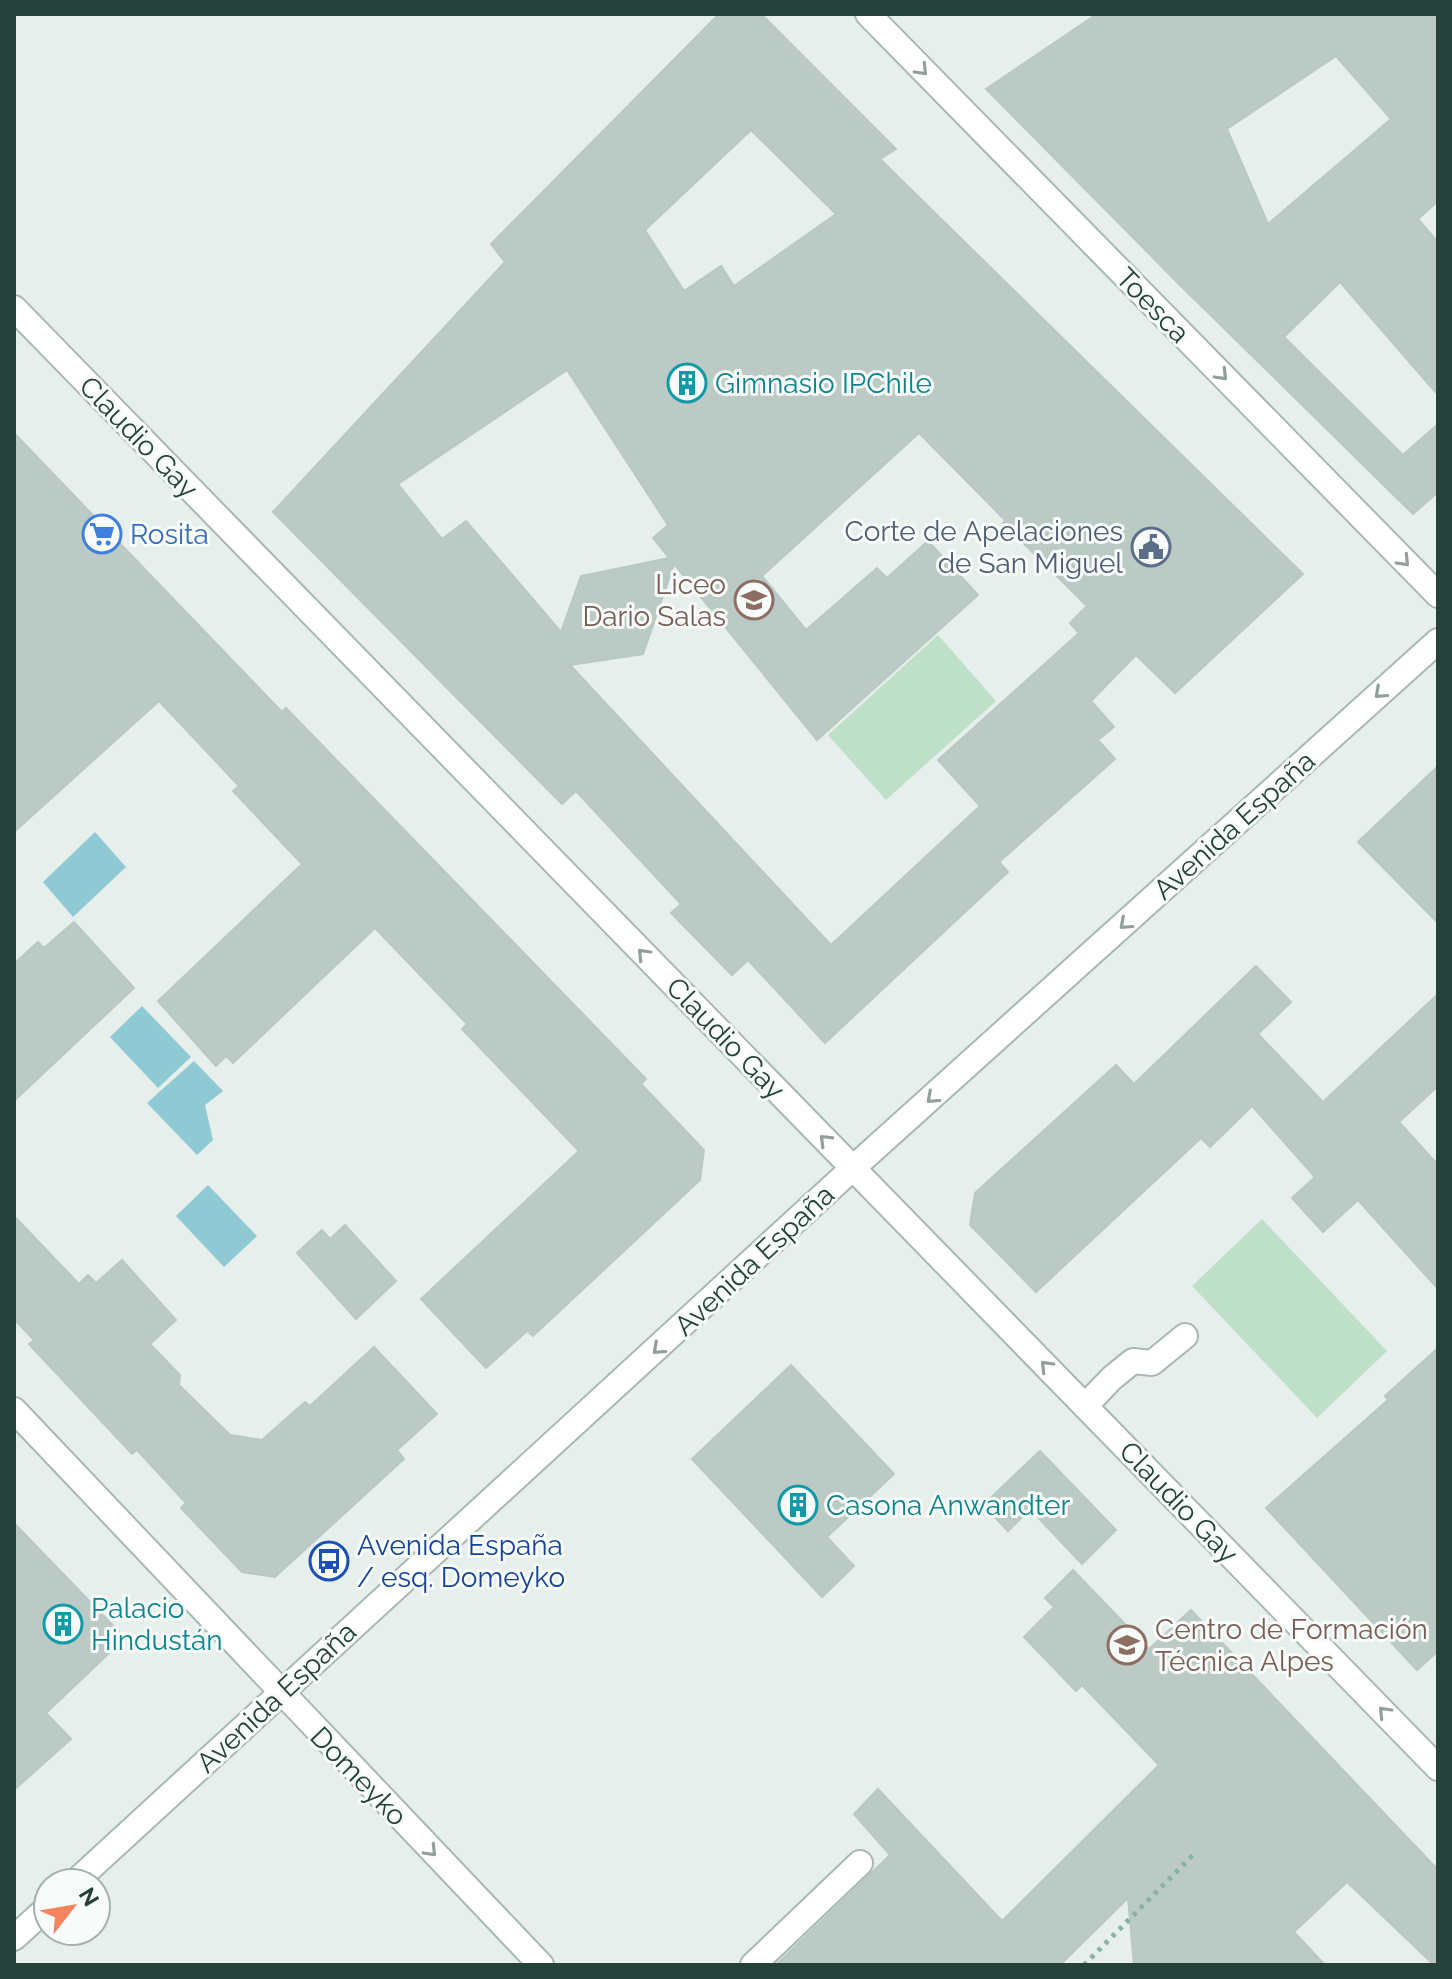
<svg xmlns="http://www.w3.org/2000/svg" width="1452" height="1979" viewBox="0 0 1452 1979" font-family="Raleway,sans-serif">
<rect width="100%" height="100%" fill="#e6efeb"/>
<g fill="#bfe0c8">
<path d="M 938,635 L 996,701 L 886,800 L 828,735 Z"/>
<path d="M 1262,1219 L 1387,1351 L 1317,1418 L 1192,1286 Z"/>
</g>
<g fill="#8ec9d4">
<path d="M 95,832 L 126,867 L 73,917 L 43,882 Z"/>
<path d="M 142,1006 L 191,1057 L 158,1088 L 110,1037 Z"/>
<path d="M 194,1061 L 223,1091 L 205,1105 L 213,1140 L 197,1155 L 147,1103 Z"/>
<path d="M 208,1185 L 257,1236 L 224,1267 L 176,1216 Z"/>
</g>
<g fill="#bbcac4" stroke="#b8c9c2" stroke-width="2" fill-rule="evenodd">
<path d="M 719,14 L 761,14 L 896,149 L 880,159 L 1303,574 L 1175,693 L 1136,655 L 1091,701 L 1114,727 L 1098,740 L 1115,759 L 999,862 L 1008,872 L 825,1043 L 748,960 L 732,975 L 671,913 L 681,904 L 576,791 L 562,804 L 273,512 L 505,262 L 491,244 ZM 751,130 L 836,214 L 734,286 L 721,266 L 684,291 L 645,230 ZM 567,370 L 668,525 L 653,538 L 669,558 L 581,576 L 561,632 L 466,521 L 442,539 L 398,484 ZM 919,433 L 1005,520 L 1003,523 L 1087,606 L 1070,623 L 1079,633 L 938,760 L 980,806 L 831,945 L 570,665 L 643,654 L 674,564 L 817,740 L 978,595 L 928,541 L 887,578 L 877,568 L 806,630 L 762,576 Z"/>
<path d="M 1097,14 L 1438,14 L 1438,201 L 1418,219 L 1438,242 L 1438,395 L 1340,282 L 1284,337 L 1403,455 L 1438,424 L 1438,492 L 1413,514 L 1181,286 L 986,89 ZM 1336,56 L 1391,119 L 1268,224 L 1227,129 Z"/>
<path d="M 14,433 L 282,712 L 286,708 L 646,1079 L 641,1084 L 704,1150 L 700,1180 L 533,1336 L 527,1331 L 486,1368 L 421,1299 L 579,1151 L 462,1029 L 467,1024 L 375,928 L 233,1063 L 226,1056 L 216,1066 L 158,1001 L 302,864 L 233,791 L 239,786 L 159,701 L 14,832 Z"/>
<path d="M 1438,766 L 1438,923 L 1358,842 Z"/>
<path d="M 74,922 L 134,988 L 14,1101 L 14,964 L 38,942 L 44,948 Z"/>
<path d="M 1256,966 L 1291,1002 L 1258,1034 L 1323,1102 L 1438,994 L 1438,1086 L 1399,1122 L 1438,1165 L 1438,1289 L 1358,1200 L 1323,1232 L 1292,1198 L 1315,1177 L 1252,1106 L 1210,1147 L 1201,1138 L 1036,1292 L 970,1225 L 975,1193 L 1116,1065 L 1134,1084 Z"/>
<path d="M 14,1216 L 79,1284 L 88,1275 L 96,1283 L 122,1260 L 176,1320 L 150,1344 L 180,1375 L 179,1385 L 230,1435 L 262,1440 L 305,1402 L 310,1406 L 374,1347 L 437,1414 L 397,1450 L 404,1459 L 275,1577 L 242,1572 L 181,1508 L 186,1503 L 137,1450 L 132,1454 L 29,1344 L 34,1340 L 14,1319 Z"/>
<path d="M 345,1225 L 396,1281 L 356,1319 L 297,1253 L 322,1230 L 330,1239 Z"/>
<path d="M 1438,1348 L 1438,1651 L 1417,1670 L 1266,1508 L 1388,1400 L 1385,1396 Z"/>
<path d="M 791,1365 L 894,1474 L 827,1537 L 854,1566 L 822,1597 L 692,1459 Z"/>
<path d="M 1040,1451 L 1116,1530 L 1082,1564 L 1030,1509 L 1008,1531 L 983,1505 Z"/>
<path d="M 14,1523 L 125,1638 L 46,1713 L 71,1739 L 14,1790 Z"/>
<path d="M 1073,1570 L 1149,1649 L 1191,1610 L 1438,1870 L 1438,1965 L 1434,1965 L 1347,1882 L 1294,1932 L 1325,1965 L 1134,1965 L 1128,1898 L 1060,1965 L 776,1965 L 890,1855 L 854,1814 L 878,1789 L 1002,1921 L 1159,1765 L 1082,1685 L 1076,1691 L 1024,1637 L 1054,1607 L 1045,1598 Z"/>
</g>
<g fill="none" stroke-linecap="round" stroke-linejoin="round">
<defs>
<g id="minor">
<path d="M 868,14 L 1438,595"/>
<path d="M 14,308 L 1438,1768"/>
<path d="M 1085,1406 L 1112,1378 L 1133,1361 L 1152,1363 L 1185,1336"/>
<path d="M 14,1410 L 541,1965"/>
<path d="M 74,1883 L 853,1168 L 1438,641"/>
<path d="M 14,1938 L 48,1907"/>
<path d="M 753,1965 L 860,1863"/>
</g>
</defs>
<use href="#minor" stroke="#a8b8b2" stroke-width="28"/>
<path stroke="#86b3a5" stroke-width="5" stroke-dasharray="4 6" stroke-linecap="butt" d="M 1084,1965 L 1194,1854"/>
<use href="#minor" stroke="#fff" stroke-width="24"/>
</g>
<defs><path id="oneway-chevron" d="M-2-3.5L2.5 0L-2 3.5" fill="none" stroke-width="1.6" stroke-linecap="round" stroke-linejoin="round" transform="scale(2)"/></defs>
<g stroke="#92a09c">
<use href="#oneway-chevron" transform="translate(922 70) rotate(46)"/>
<use href="#oneway-chevron" transform="translate(1222 375) rotate(46)"/>
<use href="#oneway-chevron" transform="translate(1404 561) rotate(46)"/>
<use href="#oneway-chevron" transform="translate(1380 693) rotate(138)"/>
<use href="#oneway-chevron" transform="translate(1125 924) rotate(138)"/>
<use href="#oneway-chevron" transform="translate(643 954) rotate(-134)"/>
<use href="#oneway-chevron" transform="translate(932 1098) rotate(138)"/>
<use href="#oneway-chevron" transform="translate(825 1140) rotate(-135)"/>
<use href="#oneway-chevron" transform="translate(658 1349) rotate(138)"/>
<use href="#oneway-chevron" transform="translate(1046 1366) rotate(-134)"/>
<use href="#oneway-chevron" transform="translate(1384 1712) rotate(-134)"/>
<use href="#oneway-chevron" transform="translate(431 1851) rotate(46)"/>
</g>
<defs>
<symbol id="building-ring" viewBox="-11 -11 22 22"><circle r="9.5" fill="#f7fbf9" stroke="#0f9aa8" stroke-width="1.5"/><path d="M-4-6H4V6H1V3H-1V6H-4ZM-2.5-4.3h1.7v1.8h-1.7ZM.8-4.3h1.7v1.8H.8ZM-2.5-1h1.7V.8h-1.7ZM.8-1h1.7V.8H.8Z" fill="#0f9aa8"/></symbol>
<symbol id="supermarket-ring" viewBox="-11 -11 22 22"><circle r="9.5" fill="#f7fbf9" stroke="#3f7fe0" stroke-width="1.5"/><path d="M-6-5.5h2.5l.6 2H6L4.5 2H-2.5L-4.4-4H-6ZM-1.5 3.2a1.3 1.3 0 1 0 .1 0ZM3 3.2a1.3 1.3 0 1 0 .1 0Z" fill="#3f7fe0"/></symbol>
<symbol id="civic-ring" viewBox="-11 -11 22 22"><circle r="9.5" fill="#f7fbf9" stroke="#5c6f8a" stroke-width="1.5"/><path d="M-.6-6.5H3V-4.5H.6V-3L4-1V1h2V6H-6V1h2V-1L-.6-3ZM-1.2 2.5V6h2.4V2.5Z" fill="#5c6f8a"/></symbol>
<symbol id="school-ring" viewBox="-11 -11 22 22"><circle r="9.5" fill="#f7fbf9" stroke="#8d6e63" stroke-width="1.5"/><path d="M0-5L7-2L0 1L-7-2ZM-4 1L0 2.5L4 1V4Q0 6-4 4Z" fill="#8d6e63"/></symbol>
<symbol id="bus-ring" viewBox="-11 -11 22 22"><circle r="9.5" fill="#f7fbf9" stroke="#1a4fb4" stroke-width="1.5"/><path d="M-5-6H5V4H4V6H2V4H-2V6H-4V4H-5ZM-3.5-4V0h7V-4ZM-3.5 1.2v1.5H-2V1.2ZM2 1.2v1.5H3.5V1.2Z" fill="#1a4fb4"/></symbol>
<symbol id="university-ring" viewBox="-11 -11 22 22"><circle r="9.5" fill="#f7fbf9" stroke="#8d6e63" stroke-width="1.5"/><path d="M0-5L7-2L0 1L-7-2ZM-4 1L0 2.5L4 1V4Q0 6-4 4Z" fill="#8d6e63"/></symbol>
</defs>
<g fill-rule="evenodd">
<use href="#building-ring" x="665" y="361" width="44" height="44"/>
<use href="#supermarket-ring" x="80" y="512" width="44" height="44"/>
<use href="#civic-ring" x="1129" y="525" width="44" height="44"/>
<use href="#school-ring" x="732" y="578" width="44" height="44"/>
<use href="#building-ring" x="776" y="1483" width="44" height="44"/>
<use href="#bus-ring" x="307" y="1539" width="44" height="44"/>
<use href="#building-ring" x="41" y="1602" width="44" height="44"/>
<use href="#university-ring" x="1105" y="1623" width="44" height="44"/>
</g>
<g text-anchor="middle" stroke-width="6" stroke-linejoin="round" paint-order="stroke">
<g font-size="28" fill="#24423a" stroke="#f7fbf9">
<text transform="translate(1153 305) rotate(46)" y="10">Toesca</text>
<text transform="translate(139 437) rotate(46)" y="10">Claudio Gay</text>
<text transform="translate(1234 825) rotate(-42)" y="10">Avenida España</text>
<text transform="translate(726 1038) rotate(46)" y="10">Claudio Gay</text>
<text transform="translate(754 1260) rotate(-43)" y="10">Avenida España</text>
<text transform="translate(1179 1502) rotate(46)" y="10">Claudio Gay</text>
<text transform="translate(276 1697) rotate(-43)" y="10">Avenida España</text>
<text transform="translate(359 1776) rotate(46)" y="10">Domeyko</text>
</g>
<g font-size="28" fill="#0d838f" stroke="#f7fbf9" text-anchor="start">
<text x="715" y="393">Gimnasio IPChile</text>
<text x="826" y="1515">Casona Anwandter</text>
<text x="91" y="1618">Palacio<tspan x="91" dy="32">Hindustán</tspan></text>
</g>
<g font-size="28" fill="#4e5e75" stroke="#f7fbf9" text-anchor="end">
<text x="1123" y="541">Corte de Apelaciones<tspan x="1123" dy="32">de San Miguel</tspan></text>
</g>
<g font-size="28" fill="#366cbe" stroke="#f7fbf9" text-anchor="start">
<text x="130" y="544">Rosita</text>
</g>
<g font-size="28" fill="#785e54" stroke="#f7fbf9" text-anchor="end">
<text x="726" y="594">Liceo<tspan x="726" dy="32">Dario Salas</tspan></text>
<text x="1155" y="1639" text-anchor="start">Centro de Formación<tspan x="1155" dy="32">Técnica Alpes</tspan></text>
</g>
<g font-size="28" fill="#164399" stroke="#f7fbf9" text-anchor="start">
<text x="357" y="1555">Avenida España<tspan x="357" dy="32">/ esq. Domeyko</tspan></text>
</g>
</g>
<rect width="1452" height="1979" fill="none" stroke="#24423a" stroke-width="32"/>
<g transform="translate(72 1907) rotate(59)"><circle r="38" fill="#f7fbf9" stroke="#a3b1ad" stroke-width="2"/>
<path d="M0-6L14 30L0 20L-14 30Z" fill="#f4845f"/>
<text y="-12" font-size="22" font-weight="bold" text-anchor="middle" fill="#24423a">N</text>
</g>
</svg>
